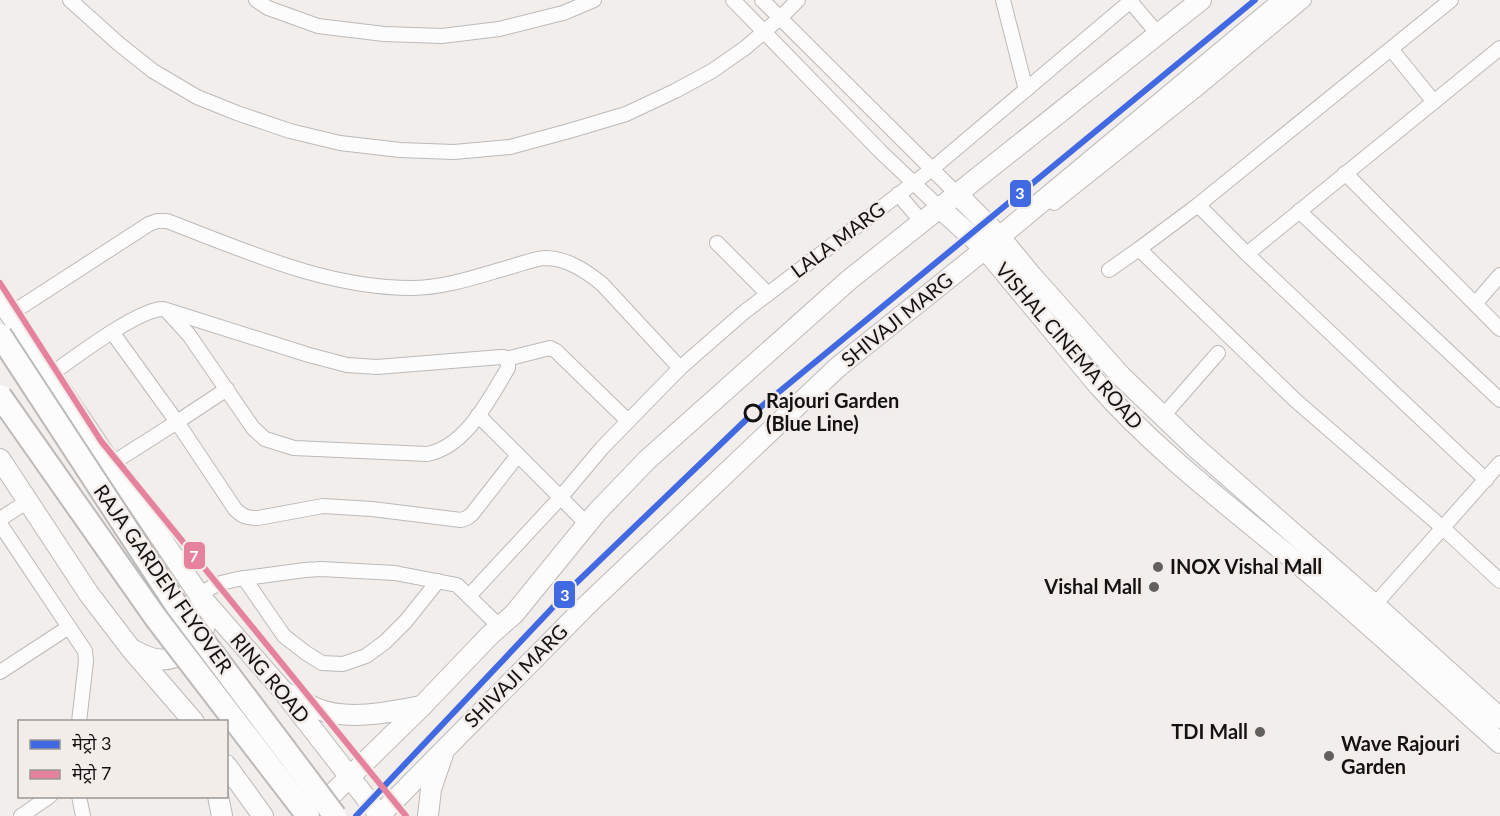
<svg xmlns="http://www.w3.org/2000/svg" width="1500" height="816" viewBox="0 0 1500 816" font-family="Lato,'Noto Sans Devanagari',sans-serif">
<rect width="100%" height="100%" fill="#f1eeec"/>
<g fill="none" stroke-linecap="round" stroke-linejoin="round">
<defs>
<g id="street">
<path d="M 70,0 L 119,44 L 153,71 L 197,97 L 237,113 L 290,131 L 340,143 L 400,150 L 454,152 L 510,147 L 569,131 L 626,114 L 675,91 L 712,71 L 745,48 L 780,18 L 798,0"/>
<path d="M 256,0 L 268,8 L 318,26 L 384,34 L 442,36 L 499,29 L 563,13 L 594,0"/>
<path d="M 733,0 L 881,152 L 940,208"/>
<path d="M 762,0 L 957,194"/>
<path d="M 1003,0 L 1026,90"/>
<path d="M 1451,0 L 1198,205 L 1139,249 L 1295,400 L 1443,528 L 1500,581"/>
<path d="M 1130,1 L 1158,34"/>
<path d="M 1391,49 L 1434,102"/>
<path d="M 1345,173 L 1500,329"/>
<path d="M 898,194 L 922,222"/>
<path d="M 1054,203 L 1196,90 L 1304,0"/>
<path d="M 1198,205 L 1247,254 L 1486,480"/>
<path d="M 1299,211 L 1500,400"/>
<path d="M 717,243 L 768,294"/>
<path d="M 1247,254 L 1500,48"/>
<path d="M 1109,270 L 1139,249"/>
<path d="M 1475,304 L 1500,275"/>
<path d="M 10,314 L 149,224 L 157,221 L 167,221 C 246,251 326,288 412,288 C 445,288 478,276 510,267 C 521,264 533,259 545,258 C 567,258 586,271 602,284 L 680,368"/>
<path d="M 112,332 L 177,422 L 227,389"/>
<path d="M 506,359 L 550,348 L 556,351 L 628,421"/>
<path d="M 51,374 C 74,358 138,309 163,309 L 309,355 L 347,365 L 377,367 L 501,357 L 504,357 L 508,362 L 508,368 C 490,398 466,447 427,454 L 294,448 L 265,439 L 253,428 L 189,335 L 167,311"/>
<path d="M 478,415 L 587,524"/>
<path d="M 1163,416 L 1218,353"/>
<path d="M 111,464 L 177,422 L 235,509 C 243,517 248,518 258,518 L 323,506 L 372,509 L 461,520 L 467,518 L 472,514 L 518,455"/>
<path d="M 0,519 L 28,501"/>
<path d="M 0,524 L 85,651 L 86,661 L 79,722"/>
<path d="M 244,578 L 284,636 L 306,653 L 322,663 L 343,664 L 366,656 L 385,642 L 406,621 L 438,581"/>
<path d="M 200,596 L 210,588 L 221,583 L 238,579 L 305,570 L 321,569 L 395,573 L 457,585 L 500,627"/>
<path d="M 469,596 L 560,498 L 602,448 L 680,368 L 743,313 L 932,169 L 1132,0"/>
<path d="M 1370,610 L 1500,463"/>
<path d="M 0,672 L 69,627"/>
<path d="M 79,796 L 83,816"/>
<path d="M 21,816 L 50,796"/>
</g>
<g id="secondary">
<path d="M 957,194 L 999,236 L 1032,276 L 1121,376 L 1194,446 L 1375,605 L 1500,718"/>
<path d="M 940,208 L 985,249 L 1098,385 C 1156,451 1228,505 1295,561 C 1365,620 1432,682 1500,743"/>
<path d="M 0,299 L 200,596 L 283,691 L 380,816"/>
<path d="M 0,459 L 89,594 L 131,649 L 194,722"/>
<path d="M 133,650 C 140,653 148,658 156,659 C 175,662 200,648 204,629 C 207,618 203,606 200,596"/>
<path d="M 288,694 C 298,699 308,705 318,709 C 348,721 391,712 422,706"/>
<path d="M 226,765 L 263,816"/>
<path d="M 218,796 L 222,816"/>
<path d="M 314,812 L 422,706 L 490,635 L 514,614 L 597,512 L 647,460 L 849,280 L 1201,0"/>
<path d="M 379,816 L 588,604 L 838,367 L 985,249 L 1284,0"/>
<path d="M 428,816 L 431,789 L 443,754"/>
</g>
</defs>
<use href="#street" stroke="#bcbab8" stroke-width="16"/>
<use href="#secondary" stroke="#bcbab8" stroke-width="22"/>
<use href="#street" stroke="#fdfcfc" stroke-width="14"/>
<use href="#secondary" stroke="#fdfcfc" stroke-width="20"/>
<defs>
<g id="primary-bridge">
<path d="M 0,335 L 177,606 L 335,816"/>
<path d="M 0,396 L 156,618 L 308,816"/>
</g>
</defs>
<use href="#primary-bridge" stroke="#bcbab8" stroke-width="26" stroke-linecap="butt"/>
<use href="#primary-bridge" stroke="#fdfcfc" stroke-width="22"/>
<defs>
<path id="metro-1" d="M 356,816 L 573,586 L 751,415 L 1255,0"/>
<path id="metro-2" d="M 0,283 L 101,441 L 406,816"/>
</defs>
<use href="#metro-1" stroke="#f3edea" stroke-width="10"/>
<use href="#metro-2" stroke="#f3edea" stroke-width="10"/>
<use href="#metro-1" stroke="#4169e1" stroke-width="6"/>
<use href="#metro-2" stroke="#e5829d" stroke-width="6"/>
</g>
<circle fill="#f3edea" stroke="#151312" stroke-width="3" cx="753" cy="413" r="8"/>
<g fill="#62605e" stroke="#f3edea" stroke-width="2">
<circle cx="1158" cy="567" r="6"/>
<circle cx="1154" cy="587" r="6"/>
<circle cx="1260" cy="732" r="6"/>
<circle cx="1329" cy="756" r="6"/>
</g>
<g text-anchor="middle" stroke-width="5" stroke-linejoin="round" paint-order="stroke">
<g font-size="20" fill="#151312" stroke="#f3edea">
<text transform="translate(838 240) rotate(-37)" y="7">LALA MARG</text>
<text transform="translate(897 320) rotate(-39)" y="7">SHIVAJI MARG</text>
<text transform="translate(1069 346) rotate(49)" y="7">VISHAL CINEMA ROAD</text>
<text transform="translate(163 579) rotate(55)" y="7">RAJA GARDEN FLYOVER</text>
<text transform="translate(516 676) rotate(-45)" y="7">SHIVAJI MARG</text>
<text transform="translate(270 678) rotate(50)" y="7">RING ROAD</text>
</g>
<g font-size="20" font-weight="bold" fill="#151312" stroke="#f3edea" text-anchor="start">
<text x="766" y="408">Rajouri Garden<tspan x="766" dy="23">(Blue Line)</tspan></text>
</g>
<g font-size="20" font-weight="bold" fill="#151312" stroke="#f3edea" text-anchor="start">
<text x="1170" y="574">INOX Vishal Mall</text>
<text x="1142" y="594" text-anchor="end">Vishal Mall</text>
<text x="1248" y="739" text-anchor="end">TDI Mall</text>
<text x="1341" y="751">Wave Rajouri<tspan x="1341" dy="23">Garden</tspan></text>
</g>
</g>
<g stroke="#f3edea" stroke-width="2">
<rect x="1009" y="179" width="23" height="29" rx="6" fill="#4169e1"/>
<rect x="183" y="541" width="23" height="29" rx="6" fill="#e5829d"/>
<rect x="553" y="580" width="23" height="29" rx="6" fill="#4169e1"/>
</g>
<g font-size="16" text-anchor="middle" font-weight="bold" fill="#fff">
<text x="1020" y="199">3</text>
<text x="194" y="562">7</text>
<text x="565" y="601">3</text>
</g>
<rect x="18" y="720" width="210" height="78" fill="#f3edea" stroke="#9a9694" stroke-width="1.5"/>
<rect x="30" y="740" width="30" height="9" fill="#4169e1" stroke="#9a9694" stroke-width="1.5"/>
<text x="72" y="750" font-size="18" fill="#151312">मेट्रो 3</text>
<rect x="30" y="770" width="30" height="9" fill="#e5829d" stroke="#9a9694" stroke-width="1.5"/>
<text x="72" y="780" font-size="18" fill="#151312">मेट्रो 7</text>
</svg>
